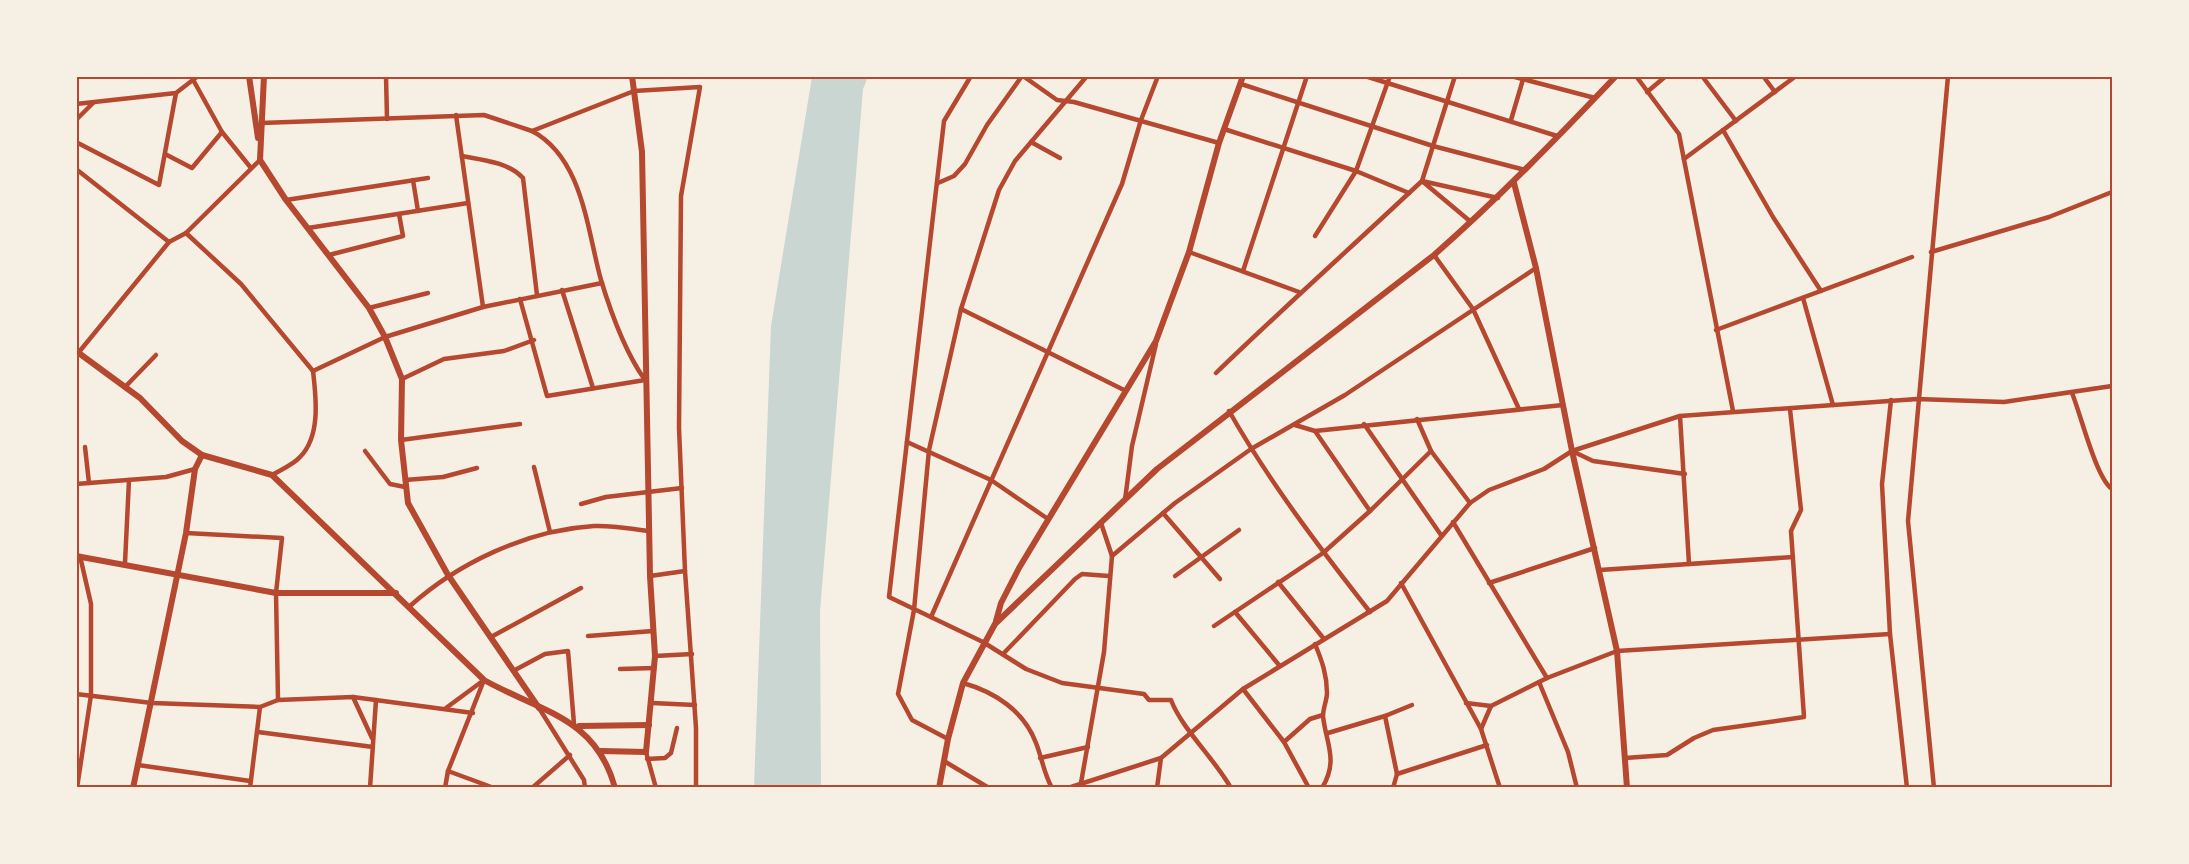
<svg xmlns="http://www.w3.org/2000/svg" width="2189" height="864" viewBox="0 0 2189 864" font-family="'Varela Round',sans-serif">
<rect width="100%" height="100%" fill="#f6efe4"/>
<path fill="#c9d6d2" d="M 812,77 L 868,77 L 863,89 L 820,611 L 821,787 L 754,787 L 771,326 Z"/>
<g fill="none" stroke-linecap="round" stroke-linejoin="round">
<g stroke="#b5482f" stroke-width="4.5">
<path d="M 191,76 L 222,132 L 251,168"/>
<path d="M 386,76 L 387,119"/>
<path d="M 971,76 L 944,121 L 889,597 L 983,642 L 1026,669 L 1062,683 L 1144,694 L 1149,700 L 1171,700 C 1182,729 1214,758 1231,788"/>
<path d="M 1023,76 L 1057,100 L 1074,102 L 1219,143"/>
<path d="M 1365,76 L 1557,136"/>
<path d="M 1455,76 L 1422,181 L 1498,198"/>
<path d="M 1511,76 L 1595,98"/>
<path d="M 1636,76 L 1679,134 L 1733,411"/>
<path d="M 1702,76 L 1736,121"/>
<path d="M 1763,76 L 1775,92"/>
<path d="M 1241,84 L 1433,146 L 1525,170"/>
<path d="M 1647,92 L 1666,76"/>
<path d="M 76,104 L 176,93 L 198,76"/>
<path d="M 456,115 L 483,307"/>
<path d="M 76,120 L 93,103"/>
<path d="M 1511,120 L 1524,76"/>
<path d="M 261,123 L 484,115 L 532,131 L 634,91 L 700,87 L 681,196 L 679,428 L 685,571 L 696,728 L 696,788"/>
<path d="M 1224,129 L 1356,171 L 1409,193 L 1422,181 L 1471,222"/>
<path d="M 1723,130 L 1773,217 L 1821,291"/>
<path d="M 76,142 L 159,185 L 176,93"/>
<path d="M 1031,142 L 1060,158"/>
<path d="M 165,154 L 192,168 L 222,132"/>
<path d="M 462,156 C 483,160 508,162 523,178 L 537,295"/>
<path d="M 1684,159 L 1796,76"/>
<path d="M 76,169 L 169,242"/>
<path d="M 413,180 L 418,211"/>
<path d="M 938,183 L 954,176 L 965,164 L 987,125 L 1022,76"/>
<path d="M 286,200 L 428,178"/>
<path d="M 308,228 L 468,203"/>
<path d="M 186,233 L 241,284 L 313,371"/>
<path d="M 1315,236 L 1356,171 L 1390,76"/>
<path d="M 1189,252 L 1299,292"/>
<path d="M 1931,252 L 2049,217 L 2112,192"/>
<path d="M 329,255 L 403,236 L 399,214"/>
<path d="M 1434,255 L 1473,309 L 1519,409"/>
<path d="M 1243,271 L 1307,76"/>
<path d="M 562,290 L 593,388"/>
<path d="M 1803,298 L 1833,405"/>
<path d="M 520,299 L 547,396 L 645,380 C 625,352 611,313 601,280 C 587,230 583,158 532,131"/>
<path d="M 369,308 L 428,293"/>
<path d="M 961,309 L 1126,391"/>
<path d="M 1716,330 L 1912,257"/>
<path d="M 79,352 L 169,242 L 186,233 L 260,160"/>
<path d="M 313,371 L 385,337 L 483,307 L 602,283"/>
<path d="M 1216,373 C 1279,312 1345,253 1409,193"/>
<path d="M 402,379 L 444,359 L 504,351 L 534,340"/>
<path d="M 126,386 L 156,355"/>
<path d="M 2072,393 C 2081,415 2096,478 2112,489"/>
<path d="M 1891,400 L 1882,484 L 1890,634 L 1907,788"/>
<path d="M 1229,411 C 1270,483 1319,547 1370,612"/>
<path d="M 1680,416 L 1689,564"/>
<path d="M 1364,424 L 1441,535"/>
<path d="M 1295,425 L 1315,431 L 1563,405"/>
<path d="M 1315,431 L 1370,511"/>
<path d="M 401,440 L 520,424"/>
<path d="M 907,442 L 991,480 L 1048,519"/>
<path d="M 85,447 L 89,483"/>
<path d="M 365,451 L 390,484 L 405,487"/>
<path d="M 1431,451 L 1470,503"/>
<path d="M 1572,451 L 1593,461 L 1685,474"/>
<path d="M 534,467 L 550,532"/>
<path d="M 272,475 C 280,470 293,465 300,457 C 321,436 316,397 313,371"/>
<path d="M 405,480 L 443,477 L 477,468"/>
<path d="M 76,484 L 166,477 L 195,469"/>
<path d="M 1125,500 L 1132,446 L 1156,344"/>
<path d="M 581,504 L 606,497 L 682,488"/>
<path d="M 1163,513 L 1220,579"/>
<path d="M 1453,522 L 1547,678"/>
<path d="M 186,533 L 282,538 L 276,593 L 278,700"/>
<path d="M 1112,556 L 1175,503 L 1251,449 L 1345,395 L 1536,268"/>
<path d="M 125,563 L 129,480"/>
<path d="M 1600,570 L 1793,557"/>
<path d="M 650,576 L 685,571"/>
<path d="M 1175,576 L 1239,530"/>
<path d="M 1278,582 L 1324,639"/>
<path d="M 1401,583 L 1481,729 L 1500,788"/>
<path d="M 1489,583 L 1595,548"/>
<path d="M 410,606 C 458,563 527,530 594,526 C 612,525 631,529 649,531"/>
<path d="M 1235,612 L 1279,665"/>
<path d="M 931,617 L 1122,184 L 1141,120 L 1158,76"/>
<path d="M 1214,626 L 1323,553 L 1370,511 L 1431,451 L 1417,419"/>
<path d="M 588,636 L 653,631"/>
<path d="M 491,637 L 581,588"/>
<path d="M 1315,644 C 1322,661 1327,675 1327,693 C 1327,700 1323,708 1323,716 C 1326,744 1339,760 1322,788"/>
<path d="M 1003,654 L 1075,579 L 1082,574 L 1109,576"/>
<path d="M 655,656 L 692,654"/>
<path d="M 620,669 L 654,668"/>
<path d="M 515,670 L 545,654 L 568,651 L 574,724"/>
<path d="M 1539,682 L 1568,752 L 1577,788"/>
<path d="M 963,683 C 995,692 1024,711 1036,743 C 1042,758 1044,774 1052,788"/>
<path d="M 1243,689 L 1284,742 L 1309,788"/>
<path d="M 76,694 L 152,703 L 260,707 L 278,700 L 353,697 L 473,713"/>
<path d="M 353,697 L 372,738"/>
<path d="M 652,703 L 695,705"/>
<path d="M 1466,703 L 1491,706 L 1547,678 L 1617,651 L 1890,634"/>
<path d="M 446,708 L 484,680"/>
<path d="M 539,708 L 584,780 L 585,788"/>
<path d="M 1385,716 L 1397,774 L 1393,788"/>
<path d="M 1481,729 L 1491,706"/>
<path d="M 258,732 L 373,747"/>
<path d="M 1328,733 L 1385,716 L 1412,705"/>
<path d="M 948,739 L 912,720 L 898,694 L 914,610 L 929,450 L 961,309 L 999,190 L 1015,161 L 1087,76"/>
<path d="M 1284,742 L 1310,719 L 1323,715"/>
<path d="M 646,752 L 656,788"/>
<path d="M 1040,758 L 1088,747"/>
<path d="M 1625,758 L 1667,755 L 1694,738 L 1713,730 L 1804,717 L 1791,531 L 1801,510 L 1790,409"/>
<path d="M 647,759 L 665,758 L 671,753 L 677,728"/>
<path d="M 944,761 L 989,788"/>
<path d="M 138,765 L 250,781"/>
<path d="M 448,771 L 494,788"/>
<path d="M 1397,774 L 1487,745"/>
<path d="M 1081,783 L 1104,652 L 1112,556 L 1101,523"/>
<path d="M 77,788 L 91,695 L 91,604 L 80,556"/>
<path d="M 250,788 L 260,707"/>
<path d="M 370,788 L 376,700"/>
<path d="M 445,788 L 448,771 L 484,680"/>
<path d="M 532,788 L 570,755"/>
<path d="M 1068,788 L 1161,758"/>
<path d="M 1157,788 L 1161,758 L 1243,689 L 1387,601 L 1470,503 L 1489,490 L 1544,469 L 1572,451 L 1680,416 L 1917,399 L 2004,402 L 2112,386"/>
<path d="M 1934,788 L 1908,521 L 1948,76"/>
</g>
<g stroke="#b5482f" stroke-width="6">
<path d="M 249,76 L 258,138"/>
<path d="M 264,76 L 260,160 L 286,200 L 369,308 L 385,337 L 402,379 L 401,440 L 408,503 L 448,575 L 539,708"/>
<path d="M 1514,183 L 1536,268 L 1572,451 L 1617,651 L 1627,788"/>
<path d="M 76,351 L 140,398 L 182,441 L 202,455 L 272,475 L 484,680 C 541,712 596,717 615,788"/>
<path d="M 76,556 L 276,593 L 396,593"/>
<path d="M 996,621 L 1001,603 L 1019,568 L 1156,341 L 1189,252 L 1219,143 L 1243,76"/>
<path d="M 579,726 L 649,725"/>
<path d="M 601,751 L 646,752 L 655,656 L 650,576 L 642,152 L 632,76"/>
<path d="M 133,788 L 186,533 L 195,469 L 202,455"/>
<path d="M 939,788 L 948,739 L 963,683 L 995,624 L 1157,469 L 1434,255 C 1498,199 1557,138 1616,76"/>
</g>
</g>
<rect width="2189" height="864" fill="none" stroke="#f6efe4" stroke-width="156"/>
<rect x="78" y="78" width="2033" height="708" fill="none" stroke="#b5482f" stroke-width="2"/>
</svg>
